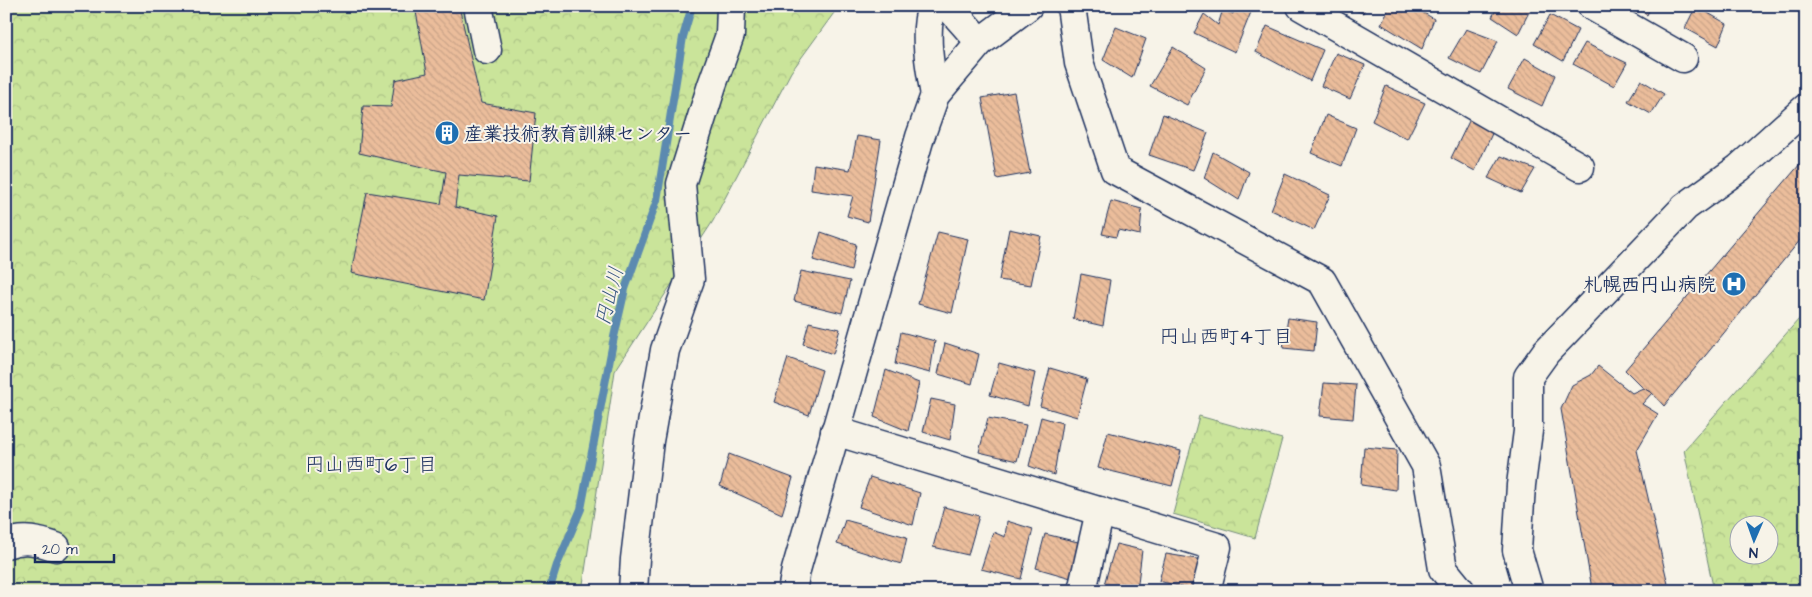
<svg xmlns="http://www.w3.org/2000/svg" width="1812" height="597" viewBox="0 0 1812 597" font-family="'Architects Daughter','Klee One',sans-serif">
<defs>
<pattern id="forest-crowns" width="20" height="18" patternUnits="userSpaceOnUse" patternTransform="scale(1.25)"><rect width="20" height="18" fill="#cae49a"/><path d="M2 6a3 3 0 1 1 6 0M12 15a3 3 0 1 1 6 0" fill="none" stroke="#adc487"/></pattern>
<pattern id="building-back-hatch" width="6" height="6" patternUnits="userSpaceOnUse" patternTransform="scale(1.25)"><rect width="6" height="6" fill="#ebbd9b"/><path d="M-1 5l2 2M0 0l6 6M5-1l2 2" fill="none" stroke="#c9a388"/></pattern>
</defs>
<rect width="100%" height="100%" fill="#f7f3e8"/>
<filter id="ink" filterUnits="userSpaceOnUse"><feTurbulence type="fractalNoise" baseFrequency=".02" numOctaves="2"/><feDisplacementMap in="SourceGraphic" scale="10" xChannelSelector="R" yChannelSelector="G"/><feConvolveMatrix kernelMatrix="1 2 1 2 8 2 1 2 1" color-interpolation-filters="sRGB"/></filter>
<g filter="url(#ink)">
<g fill="url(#forest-crowns)" stroke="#728a7c" fill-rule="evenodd">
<path d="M 6,6 L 839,6 L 791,72 L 713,221 L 615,371 L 582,591 L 6,591 Z"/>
<path d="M 1806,311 L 1806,591 L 1714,591 L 1684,450 ZM 1740,524 L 1770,524 L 1770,554 L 1740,554 Z"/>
<path d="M 1199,416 L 1282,439 L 1255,538 L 1173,514 Z"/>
</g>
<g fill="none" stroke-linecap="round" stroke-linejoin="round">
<path stroke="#5b8ab0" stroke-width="8" d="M 549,591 L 557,565 L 581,509 L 614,337 L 625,289 L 657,200 L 683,37 L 692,6"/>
</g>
<g fill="url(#building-back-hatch)" stroke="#1b2f5e">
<path d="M 415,6 L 459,6 L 481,103 L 536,113 L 529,181 L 459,175 L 455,207 L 498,216 L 484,300 L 351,273 L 367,192 L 441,204 L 446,172 L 359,153 L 363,106 L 391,107 L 395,80 L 427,73 Z"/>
<path d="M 1235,6 L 1253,7 L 1235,52 L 1194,33 L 1204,14 L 1218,25 L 1223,9 L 1233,14 Z"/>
<path d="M 1343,6 L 1366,6 L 1363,13 Z"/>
<path d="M 1390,6 L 1404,12 L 1410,6 L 1412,6 L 1434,19 L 1422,49 L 1381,24 Z"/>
<path d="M 1498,6 L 1532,6 L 1518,34 L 1492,17 Z"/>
<path d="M 1634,6 L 1651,6 L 1647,15 Z"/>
<path d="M 1696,6 L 1727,24 L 1718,46 L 1685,28 Z"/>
<path d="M 1550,15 L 1578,30 L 1563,61 L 1534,44 Z"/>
<path d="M 1267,26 L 1323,50 L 1310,81 L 1256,52 Z"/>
<path d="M 1116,27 L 1146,39 L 1132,78 L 1103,60 Z"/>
<path d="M 1466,29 L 1498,41 L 1481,74 L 1449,58 Z"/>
<path d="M 1585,43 L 1627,63 L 1614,86 L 1573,64 Z"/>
<path d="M 1173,47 L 1206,68 L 1187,105 L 1150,86 Z"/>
<path d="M 1336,53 L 1365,65 L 1350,99 L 1321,86 Z"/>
<path d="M 1525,58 L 1555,75 L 1542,106 L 1508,89 Z"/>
<path d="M 1641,80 L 1664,94 L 1651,114 L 1628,101 Z"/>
<path d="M 1386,86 L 1425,103 L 1407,139 L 1372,121 Z"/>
<path d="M 1014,92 L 1030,173 L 997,179 L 982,98 Z"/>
<path d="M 1163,114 L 1208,133 L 1193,170 L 1149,155 Z"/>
<path d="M 1326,115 L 1356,128 L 1342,166 L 1311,153 Z"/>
<path d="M 1471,117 L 1495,127 L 1475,171 L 1451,158 Z"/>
<path d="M 857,136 L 881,140 L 868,222 L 847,216 L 853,196 L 811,190 L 814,164 L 850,170 Z"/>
<path d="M 1213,152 L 1249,172 L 1239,200 L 1204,178 Z"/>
<path d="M 1501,156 L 1535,169 L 1521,193 L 1488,178 Z"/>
<path d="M 1806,157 L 1806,233 L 1664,406 L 1652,393 L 1643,388 L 1625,370 Z"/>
<path d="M 1285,174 L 1330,195 L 1314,230 L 1271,210 Z"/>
<path d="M 1111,201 L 1142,209 L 1140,235 L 1118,230 L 1116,237 L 1102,234 Z"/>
<path d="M 1009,229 L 1041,236 L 1031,285 L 999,280 Z"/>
<path d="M 821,232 L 856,244 L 851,271 L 813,260 Z"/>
<path d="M 938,232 L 968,239 L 952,313 L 918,304 Z"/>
<path d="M 801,271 L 850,281 L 842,313 L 794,301 Z"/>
<path d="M 1081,274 L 1110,280 L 1103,326 L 1073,319 Z"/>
<path d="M 1288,318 L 1317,322 L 1314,351 L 1283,348 Z"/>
<path d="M 809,322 L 840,329 L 833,354 L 803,344 Z"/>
<path d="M 901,332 L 935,341 L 930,373 L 895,364 Z"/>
<path d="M 945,343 L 979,354 L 972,384 L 938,374 Z"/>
<path d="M 788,358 L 822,370 L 809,415 L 774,402 Z"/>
<path d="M 999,363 L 1035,373 L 1028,406 L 990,395 Z"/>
<path d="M 1598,366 L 1632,393 L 1643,388 L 1652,393 L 1642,404 L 1658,414 L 1637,450 L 1668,584 L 1644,591 L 1605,591 L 1605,588 L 1592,589 L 1561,409 L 1572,385 L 1591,375 Z"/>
<path d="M 1050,368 L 1087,379 L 1077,417 L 1040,406 Z"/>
<path d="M 886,370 L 919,383 L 908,431 L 874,417 Z"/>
<path d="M 1324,383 L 1356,385 L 1353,419 L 1320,416 Z"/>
<path d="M 931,399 L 955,404 L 950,440 L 923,432 Z"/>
<path d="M 1041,417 L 1062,423 L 1054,475 L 1029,466 Z"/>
<path d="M 988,418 L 1026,425 L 1017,461 L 979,452 Z"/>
<path d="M 1108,432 L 1181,451 L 1172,486 L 1098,468 Z"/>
<path d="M 1364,447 L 1397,450 L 1396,490 L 1361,485 Z"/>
<path d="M 729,454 L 793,478 L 782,514 L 720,486 Z"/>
<path d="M 870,477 L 920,493 L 913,525 L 859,507 Z"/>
<path d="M 944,507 L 979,516 L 968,555 L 933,547 Z"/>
<path d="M 845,520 L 907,537 L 901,564 L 837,544 Z"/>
<path d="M 1007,521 L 1033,529 L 1021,579 L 981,569 L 993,532 L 1005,537 Z"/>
<path d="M 1045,534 L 1078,542 L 1071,578 L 1036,568 Z"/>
<path d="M 1116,544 L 1142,550 L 1137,591 L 1102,591 Z"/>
<path d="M 1166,554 L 1203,560 L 1193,590 L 1159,581 Z"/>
<path d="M 838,583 L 861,591 L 836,591 Z"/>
<path d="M 870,584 L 892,590 L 868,591 Z"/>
</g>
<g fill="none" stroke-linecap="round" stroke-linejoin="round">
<defs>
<g id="minor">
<path d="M 478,6 L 487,50"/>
<path d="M 932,6 C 923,32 930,69 935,95"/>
<path d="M 948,6 L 980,42"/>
<path d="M 1071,6 L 1079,63 L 1115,170 L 1322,281 L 1426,466 L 1443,569 L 1461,591"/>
<path d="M 1301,6 L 1580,167"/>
<path d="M 1592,6 L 1683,58"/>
<path d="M 835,431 L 1217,547 L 1206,591"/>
<path d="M 6,544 C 24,537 39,541 56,547"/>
<path d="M 633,591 L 635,559 L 649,441 L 665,350 L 690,279 L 681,184 L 712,85 L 730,35 L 731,6"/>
<path d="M 792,591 L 796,570 L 920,137 L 935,95 L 980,42 L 1028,6"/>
<path d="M 1082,591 L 1100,511"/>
<path d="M 1529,591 L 1517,550 L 1521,485 L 1528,431 L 1528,377 L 1546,352 L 1685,207 L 1739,168 L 1806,108"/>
</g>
</defs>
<use href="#minor" stroke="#1b2f5e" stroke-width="31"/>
<use href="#minor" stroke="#f7f3e8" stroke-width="28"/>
</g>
</g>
<defs>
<symbol id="building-disc" viewBox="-11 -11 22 22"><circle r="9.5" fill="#1f6fb2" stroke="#f7f3e8"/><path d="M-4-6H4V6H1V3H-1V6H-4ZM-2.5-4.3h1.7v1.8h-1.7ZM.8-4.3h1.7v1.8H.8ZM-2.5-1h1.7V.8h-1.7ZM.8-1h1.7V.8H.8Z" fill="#fff"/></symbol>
<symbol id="hospital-disc" viewBox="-11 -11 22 22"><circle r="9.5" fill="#1f6fb2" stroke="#f7f3e8"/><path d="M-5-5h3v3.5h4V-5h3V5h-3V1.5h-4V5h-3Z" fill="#fff"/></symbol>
</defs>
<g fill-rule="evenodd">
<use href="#building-disc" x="433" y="119" width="28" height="28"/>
<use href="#hospital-disc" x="1720" y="270" width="28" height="28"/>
</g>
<g text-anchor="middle" stroke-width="4" stroke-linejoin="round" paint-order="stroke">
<g font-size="19" font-weight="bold" fill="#1b2f5e" stroke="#f7f3e8" text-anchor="start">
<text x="464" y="140">産業技術教育訓練センター</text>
<text x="1716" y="291" text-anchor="end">札幌西円山病院</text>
</g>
<g font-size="20" font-style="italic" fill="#365580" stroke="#f7f3e8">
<text transform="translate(609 296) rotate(-76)" y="7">円山川</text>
</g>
<g font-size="20" fill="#1b2f5e" stroke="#f7f3e8">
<text x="1226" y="343">円山西町4丁目</text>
<text x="371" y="471">円山西町6丁目</text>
</g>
</g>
<rect width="1812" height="597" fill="none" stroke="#f7f3e8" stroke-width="25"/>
<rect x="12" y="12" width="1787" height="572" fill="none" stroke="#1b2f5e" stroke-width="2" filter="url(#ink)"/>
<g transform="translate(1754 540) rotate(182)"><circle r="24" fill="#f7f3e8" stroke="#9fa5b1"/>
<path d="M0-4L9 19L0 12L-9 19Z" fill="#1f6fb2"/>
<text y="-8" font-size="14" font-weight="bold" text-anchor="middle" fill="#1b2f5e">N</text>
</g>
<path d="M35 554v8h79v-8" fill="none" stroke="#1b2f5e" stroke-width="2.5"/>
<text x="42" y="554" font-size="15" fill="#1b2f5e" stroke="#f7f3e8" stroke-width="4" paint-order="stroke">20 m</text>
</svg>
